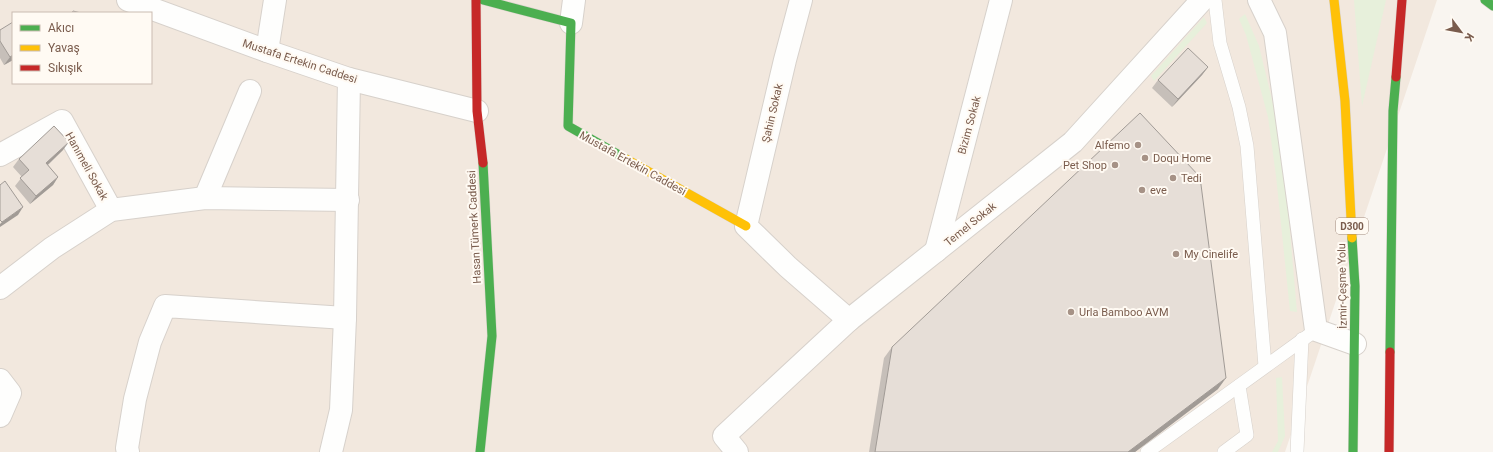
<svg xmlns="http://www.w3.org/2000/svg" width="1493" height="452" viewBox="0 0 1493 452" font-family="Roboto,sans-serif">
<rect width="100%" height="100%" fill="#f9f5f0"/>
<path fill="#f2e8de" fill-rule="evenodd" d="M 0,0 L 1437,0 L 1285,452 L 0,452 ZM 13,13 L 151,13 L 151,83 L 13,83 Z"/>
<g fill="#e7f0db">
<path d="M 1354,0 L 1386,0 L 1362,106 Z"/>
<path d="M 1245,14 L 1259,46 L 1282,141 L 1297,312 L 1290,311 L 1276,176 L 1268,117 L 1246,35 L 1239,19 Z"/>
<path d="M 1204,17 L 1207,23 L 1154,81 L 1151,76 Z"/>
<path d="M 1282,377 L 1285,436 L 1278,452 L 1272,452 L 1278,441 L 1276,378 Z"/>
</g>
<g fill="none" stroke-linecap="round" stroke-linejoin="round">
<defs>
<g id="lane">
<path d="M 1215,0 L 1220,43 L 1239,107 L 1247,146 L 1265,366"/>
<path d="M 1147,452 L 1316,330"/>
<path d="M 1224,452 L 1247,435 L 1239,386"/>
<path d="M 1297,452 L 1302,339"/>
</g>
<g id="street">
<path d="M 128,0 L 267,51 L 349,79 L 477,111"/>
<path d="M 801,0 L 785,60 L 746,226 L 788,267 L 849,320"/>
<path d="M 1259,0 L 1275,33 L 1316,330 L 1355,344"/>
<path d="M 571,23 L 574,0"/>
<path d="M 267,51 L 275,0"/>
<path d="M 0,155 L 62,121 L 111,210"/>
<path d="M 205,198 L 250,91"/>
<path d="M 936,251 L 1001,0"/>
<path d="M 0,288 L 52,248 L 111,210 L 205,198 L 348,200"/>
<path d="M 0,380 L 10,393 L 0,416"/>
<path d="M 128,452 L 127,448 L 135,399 L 150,342 L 165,306 L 345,318"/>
<path d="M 331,452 L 341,410 L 345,318 L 349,79"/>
<path d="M 737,452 L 724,436 L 849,320 L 1073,142 L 1202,0"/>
</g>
<g id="fast">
<path d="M 483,0 L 571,23 L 568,126 L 626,159"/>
<path d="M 1485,0 L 1493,6"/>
<path d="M 1352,238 L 1355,286 L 1353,452"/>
<path d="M 1390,352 L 1393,111 L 1396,77"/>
<path d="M 480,452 L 492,336 L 483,163"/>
</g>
<g id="slow">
<path d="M 1334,0 L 1345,101 L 1352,238"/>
<path d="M 626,159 L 746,226"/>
</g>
<g id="jam">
<path d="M 476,0 L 477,111 L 483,163"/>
<path d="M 1396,77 L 1402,0"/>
<path d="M 1389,452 L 1390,352"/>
</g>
</defs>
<use href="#lane" stroke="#d7d1cb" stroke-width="14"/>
<use href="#street" stroke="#d7d1cb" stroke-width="24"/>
<use href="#fast" stroke="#d9d2cb" stroke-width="10"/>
<use href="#slow" stroke="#d9d2cb" stroke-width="10"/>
<use href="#jam" stroke="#d9d2cb" stroke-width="10"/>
<use href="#lane" stroke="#fefefd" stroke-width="13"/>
<use href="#street" stroke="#fefefd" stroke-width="22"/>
<use href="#fast" stroke="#4caf50" stroke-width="9"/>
<use href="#slow" stroke="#ffc107" stroke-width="9"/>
<use href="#jam" stroke="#c62828" stroke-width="9"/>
</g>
<g fill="#c6bfb9">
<path d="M 0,30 L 13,60 L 4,65 L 0,58 Z"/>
<path d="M 1208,67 L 1202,75 L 1172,107 L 1152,88 L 1158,80 Z"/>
<path d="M 63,150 L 48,165 L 58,177 L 53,185 L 30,204 L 15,186 L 22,177 L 13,167 L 19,159 Z"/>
<path d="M 892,347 L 1218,389 L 1135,452 L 869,452 L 884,358 Z"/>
</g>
<g fill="#a19b96">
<path d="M 13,55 L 13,60 L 4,65 L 10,57 Z"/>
<path d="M 1208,67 L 1202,75 L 1172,107 L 1178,99 Z"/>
<path d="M 69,142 L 63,150 L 41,171 L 46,163 Z"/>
<path d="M 58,177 L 53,185 L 30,204 L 36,196 Z"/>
<path d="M 23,207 L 18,215 L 0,227 L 0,224 L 2,222 Z"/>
<path d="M 1226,378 L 1218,389 L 1135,452 L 1128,452 Z"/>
</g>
<g fill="#e6ded7" stroke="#a19b96">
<path d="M 73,11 L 81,13 L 72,13 Z"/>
<path d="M 13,22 L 13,55 L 10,57 L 0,41 L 0,30 Z"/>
<path d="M 1188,48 L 1208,67 L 1178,99 L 1158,80 Z"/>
<path d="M 1140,113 L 1200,177 L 1226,378 L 1128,452 L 875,452 L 892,347 Z"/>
<path d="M 54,126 L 69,142 L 46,163 L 58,177 L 36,196 L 20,178 L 29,170 L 19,159 Z"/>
<path d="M 5,181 L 23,207 L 2,222 L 0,220 L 0,185 Z"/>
</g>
<g fill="#a69286" stroke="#fffaf3" stroke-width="1.5">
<circle cx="1138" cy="145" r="4"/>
<circle cx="1145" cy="158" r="4"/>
<circle cx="1115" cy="165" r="4"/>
<circle cx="1173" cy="178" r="4"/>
<circle cx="1142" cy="190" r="4"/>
<circle cx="1176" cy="254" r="4"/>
<circle cx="1071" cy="312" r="4"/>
</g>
<g text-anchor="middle" stroke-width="4" stroke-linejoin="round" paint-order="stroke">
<rect fill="#fffaf3" stroke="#a28b7f" stroke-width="1" x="1336" y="218" width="32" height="16" rx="3"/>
<g font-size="10" font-weight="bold" fill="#7a5c4d">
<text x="1352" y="230">D300</text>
</g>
<g font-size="11" fill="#7a5c4d" stroke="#fffaf3">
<text transform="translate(300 61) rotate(18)" y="4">Mustafa Ertekin Caddesi</text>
<text transform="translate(772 113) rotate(-77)" y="4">Şahin Sokak</text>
<text transform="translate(969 125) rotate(-75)" y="4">Bizim Sokak</text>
<text transform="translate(633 163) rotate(29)" y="4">Mustafa Ertekin Caddesi</text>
<text transform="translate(87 166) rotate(61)" y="4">Hanımeli Sokak</text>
<text transform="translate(970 224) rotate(-39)" y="4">Temel Sokak</text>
<text transform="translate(474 227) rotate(-93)" y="4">Hasan Tümerk Caddesi</text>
<text transform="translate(1342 286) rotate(-91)" y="4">İzmir-Çeşme Yolu</text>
</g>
<g font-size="11" fill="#7a5c4d" stroke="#fffaf3" text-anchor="start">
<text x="1130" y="149" text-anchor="end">Alfemo</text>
<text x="1153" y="162">Doqu Home</text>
<text x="1107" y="169" text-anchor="end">Pet Shop</text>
<text x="1181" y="182">Tedi</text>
<text x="1150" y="194">eve</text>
<text x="1184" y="258">My Cinelife</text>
<text x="1079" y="316">Urla Bamboo AVM</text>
</g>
</g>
<rect x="12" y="12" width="140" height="72" fill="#fffaf3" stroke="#cabbb1"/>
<rect x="20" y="25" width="20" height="6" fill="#4caf50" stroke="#cabbb1"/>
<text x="48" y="32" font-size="12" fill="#7a5c4d">Akıcı</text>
<rect x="20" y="45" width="20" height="6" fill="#ffc107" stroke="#cabbb1"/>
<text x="48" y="52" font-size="12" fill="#7a5c4d">Yavaş</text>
<rect x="20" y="65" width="20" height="6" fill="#c62828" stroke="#cabbb1"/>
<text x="48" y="72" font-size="12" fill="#7a5c4d">Sıkışık</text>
<g transform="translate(1461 32) rotate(122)" stroke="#fffaf3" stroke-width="3" paint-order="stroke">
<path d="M0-3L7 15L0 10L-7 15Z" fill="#7a5c4d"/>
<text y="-6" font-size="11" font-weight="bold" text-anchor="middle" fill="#7a5c4d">K</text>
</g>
</svg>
